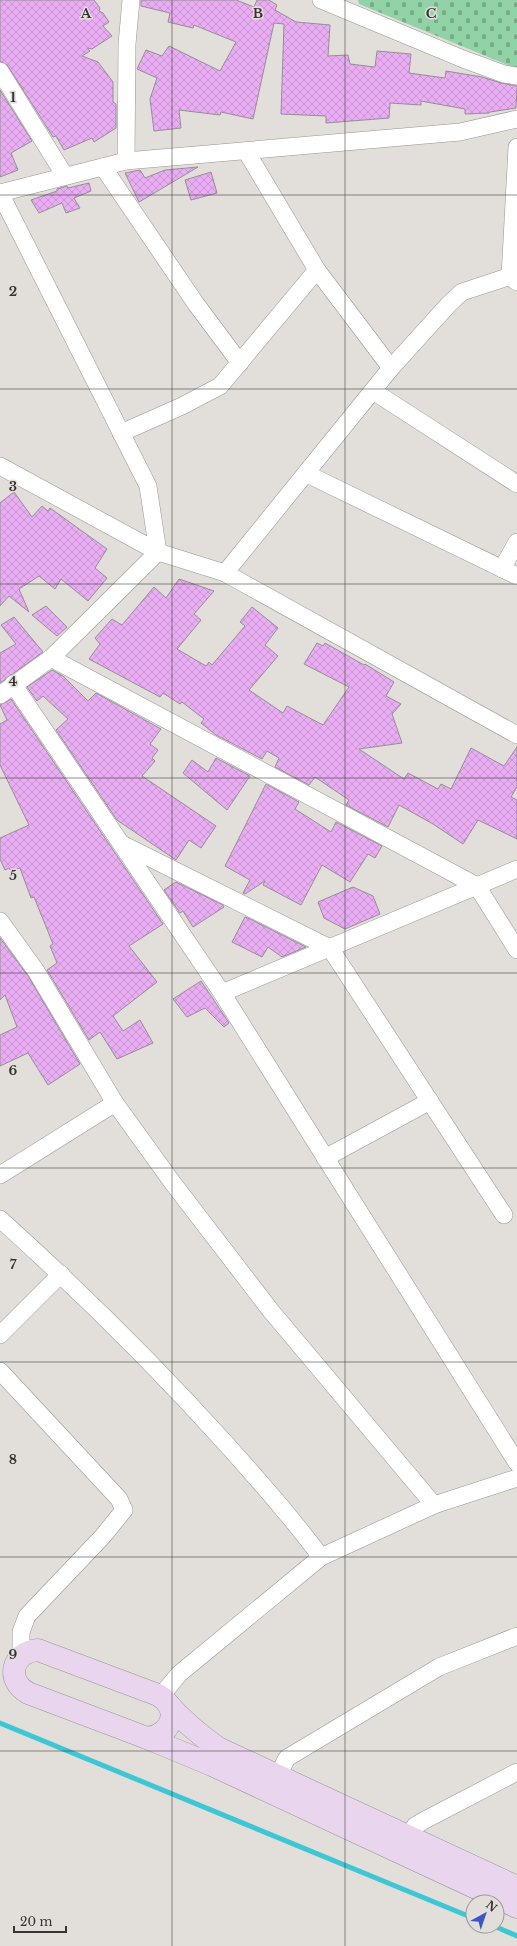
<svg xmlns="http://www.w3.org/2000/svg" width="517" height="1946" viewBox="0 0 517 1946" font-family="'Libre Baskerville',serif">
<defs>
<pattern id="cemetery-stones" width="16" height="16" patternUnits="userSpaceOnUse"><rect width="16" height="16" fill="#91d3a6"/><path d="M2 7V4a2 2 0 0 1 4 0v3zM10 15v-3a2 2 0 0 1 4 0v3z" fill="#77ac88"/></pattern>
<pattern id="building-cross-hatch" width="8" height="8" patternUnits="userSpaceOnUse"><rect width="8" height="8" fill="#e9adf3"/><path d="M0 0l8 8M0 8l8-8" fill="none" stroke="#c895d1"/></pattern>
</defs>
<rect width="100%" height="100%" fill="#e2dfda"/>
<path fill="url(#cemetery-stones)" d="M 358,0 L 517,0 L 517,69 L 359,4 Z"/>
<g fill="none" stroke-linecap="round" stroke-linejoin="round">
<g stroke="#3dc6d3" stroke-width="5">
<path d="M 0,1723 L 473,1918"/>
<path d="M 494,1926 L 517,1936"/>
</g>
</g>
<g fill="url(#building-cross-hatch)" stroke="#938f94">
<path d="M 0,0 L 94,0 L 100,8 L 99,11 L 103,13 L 109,22 L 103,26 L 112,36 L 92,49 L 87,48 L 90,51 L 82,56 L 98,62 L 113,82 L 113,102 L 116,104 L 116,128 L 94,142 L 92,138 L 64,150 L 56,136 L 53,137 L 8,66 L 0,61 Z"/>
<path d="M 141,0 L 236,0 L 254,7 L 257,0 L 269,0 L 277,5 L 275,10 L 296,22 L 330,25 L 328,56 L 348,55 L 350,64 L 375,67 L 377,51 L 411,54 L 409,73 L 445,78 L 446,71 L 482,77 L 501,83 L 517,86 L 516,108 L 490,112 L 489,113 L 465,114 L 465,109 L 421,101 L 421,105 L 390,103 L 389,118 L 326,123 L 326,116 L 281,114 L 284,24 L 274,23 L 253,119 L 221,112 L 220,115 L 179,110 L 181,128 L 154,131 L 150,99 L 157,78 L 137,69 L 146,50 L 162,56 L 169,46 L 220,71 L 236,42 L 194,25 L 193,28 L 168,22 L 170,13 L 141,6 Z"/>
<path d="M 0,90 L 32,141 L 11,153 L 18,170 L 0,177 Z"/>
<path d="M 198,167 L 139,202 L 125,173 L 140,170 L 145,178 L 165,170 Z"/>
<path d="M 211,172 L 217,193 L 191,200 L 185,180 Z"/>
<path d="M 89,183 L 91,191 L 74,198 L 80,208 L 66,213 L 62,203 L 39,213 L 31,200 L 57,191 L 57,189 L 67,186 L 68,188 Z"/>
<path d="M 14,492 L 32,517 L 42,506 L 48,511 L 50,508 L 107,549 L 95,568 L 107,578 L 88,601 L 61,579 L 55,589 L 39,576 L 19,589 L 29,612 L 9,596 L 0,606 L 0,503 Z"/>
<path d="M 179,579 L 214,591 L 194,614 L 201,620 L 177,649 L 206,666 L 209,662 L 212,665 L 245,626 L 240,622 L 252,607 L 278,628 L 265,645 L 278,656 L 249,690 L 283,713 L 287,706 L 323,725 L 349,687 L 304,664 L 317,643 L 323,646 L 325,643 L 364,665 L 365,664 L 394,682 L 386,696 L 401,704 L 392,714 L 402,743 L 359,749 L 404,779 L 408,773 L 438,789 L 441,784 L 451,789 L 471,748 L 504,766 L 517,747 L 517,787 L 511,797 L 517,800 L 517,839 L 478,820 L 463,844 L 433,824 L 399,805 L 388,827 L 346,805 L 349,800 L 315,777 L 309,785 L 275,767 L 279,758 L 267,751 L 262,759 L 216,735 L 201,723 L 204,719 L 182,702 L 180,704 L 163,693 L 160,697 L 89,659 L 100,644 L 95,638 L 112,619 L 122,625 L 154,587 L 166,598 Z"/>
<path d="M 46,606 L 67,627 L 57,636 L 32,615 Z"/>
<path d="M 14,617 L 43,652 L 0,683 L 0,653 L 16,644 L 1,625 Z"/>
<path d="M 52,670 L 63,676 L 88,701 L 96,693 L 161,729 L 150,744 L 158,750 L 152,758 L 155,761 L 142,776 L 216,826 L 201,848 L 189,840 L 176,860 L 117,820 L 56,730 L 68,719 L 43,696 L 37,701 L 27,687 Z"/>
<path d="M 11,699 L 163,924 L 129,946 L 157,982 L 113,1016 L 123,1031 L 140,1020 L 153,1043 L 117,1059 L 100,1032 L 89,1040 L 47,970 L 57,963 L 50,946 L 53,944 L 47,929 L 34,897 L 31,898 L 20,868 L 11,871 L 9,868 L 5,870 L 0,859 L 0,838 L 29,825 L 0,765 L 0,724 L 7,720 L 0,705 Z"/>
<path d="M 216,758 L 250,776 L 227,810 L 183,773 L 192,760 L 208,772 Z"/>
<path d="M 266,784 L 299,802 L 295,809 L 331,832 L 336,822 L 382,846 L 375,858 L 368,854 L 350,882 L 322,865 L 301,905 L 263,885 L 265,881 L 245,894 L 243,893 L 250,880 L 225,866 Z"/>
<path d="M 176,882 L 223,905 L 224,907 L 193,927 L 183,911 L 180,913 L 164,890 Z"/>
<path d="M 353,887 L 373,896 L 380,914 L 345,929 L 324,918 L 318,902 Z"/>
<path d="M 245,917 L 250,919 L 306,947 L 282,957 L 268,947 L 262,957 L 232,942 Z"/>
<path d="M 0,938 L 28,976 L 80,1064 L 48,1085 L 28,1053 L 0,1066 L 0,1035 L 17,1027 L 5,995 L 0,1000 Z"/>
<path d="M 201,981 L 229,1023 L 224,1027 L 205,1008 L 187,1017 L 173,999 Z"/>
</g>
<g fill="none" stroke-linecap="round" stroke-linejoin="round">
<defs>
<g id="street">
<path d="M 321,0 L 463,59 L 504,74 L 517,76"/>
<path d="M 0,71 L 65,176"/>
<path d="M 517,147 L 510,277 L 517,282"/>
<path d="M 246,151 L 317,270 L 391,368"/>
<path d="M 126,161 L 127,44 L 131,0"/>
<path d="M 103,167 L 196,304 L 240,363"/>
<path d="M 0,193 L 148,486 L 158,552 L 51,658 L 0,695"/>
<path d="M 0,193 L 126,161 L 460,132 L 517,119"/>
<path d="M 373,391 L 517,484"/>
<path d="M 121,433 L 182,406 L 220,386 L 317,270"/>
<path d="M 0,466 L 158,552 L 225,573 L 517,735"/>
<path d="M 307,474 L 517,576"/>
<path d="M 502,569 L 517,542"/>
<path d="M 225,573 L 391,368 L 449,304 L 462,292 L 517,274"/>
<path d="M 51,658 L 477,886 L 517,950"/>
<path d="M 13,684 L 222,993 L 517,1463"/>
<path d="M 122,844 L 330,948 L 504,1215"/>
<path d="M 0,921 L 36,971 L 115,1103 L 172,1182 L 271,1311 L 434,1505"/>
<path d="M 222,993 L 517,869"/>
<path d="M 325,1158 L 430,1101"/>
<path d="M 0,1175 L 115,1103"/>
<path d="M 0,1219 C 80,1291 156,1366 228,1446 C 260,1482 292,1518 321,1557"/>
<path d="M 0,1335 L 61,1274"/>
<path d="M 0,1371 L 119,1499 L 124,1510 L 103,1536 L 27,1616 L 21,1632 L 21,1655"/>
<path d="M 161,1696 L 179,1674 L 321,1557 L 434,1505 L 517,1478"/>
<path d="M 278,1775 L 287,1758 L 439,1667 L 517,1636"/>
<path d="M 403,1846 L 415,1826 L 423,1821 L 517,1772"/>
</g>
<g id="secondary">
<path d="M 38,1650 L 158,1695 C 181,1708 173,1735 147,1738 L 28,1693 C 5,1680 12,1652 38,1650 Z"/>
<path d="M 168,1704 C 183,1721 200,1735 218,1748 L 517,1887"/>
<path d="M 147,1738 L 212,1765 L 517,1907"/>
</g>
</defs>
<use href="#street" stroke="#989590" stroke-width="18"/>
<use href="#secondary" stroke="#989590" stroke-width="23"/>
<use href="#street" stroke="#fff" stroke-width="17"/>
<use href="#secondary" stroke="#e9d6ee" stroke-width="22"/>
</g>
<path fill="none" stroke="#353431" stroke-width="1" stroke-opacity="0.55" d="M 172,0 L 172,1946M 345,0 L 345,1946M 0,195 L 517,195M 0,389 L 517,389M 0,584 L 517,584M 0,778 L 517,778M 0,973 L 517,973M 0,1168 L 517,1168M 0,1362 L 517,1362M 0,1557 L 517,1557M 0,1751 L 517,1751"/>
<g font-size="13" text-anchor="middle" font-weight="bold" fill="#353431" stroke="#e2dfda" stroke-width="3" stroke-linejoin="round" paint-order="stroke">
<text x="86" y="18">A</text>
<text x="258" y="18">B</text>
<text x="431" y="18">C</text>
<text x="13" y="102">1</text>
<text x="13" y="296">2</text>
<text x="13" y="491">3</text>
<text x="13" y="686">4</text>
<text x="13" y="880">5</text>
<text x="13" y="1075">6</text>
<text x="13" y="1269">7</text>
<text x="13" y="1464">8</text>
<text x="13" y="1659">9</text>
</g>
<g transform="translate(485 1914) rotate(40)"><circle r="19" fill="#e2dfda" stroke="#9d9b96"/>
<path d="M0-3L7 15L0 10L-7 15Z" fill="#3b56c9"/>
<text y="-6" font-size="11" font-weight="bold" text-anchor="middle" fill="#353431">N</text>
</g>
<path d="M14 1926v6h52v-6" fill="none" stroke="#353431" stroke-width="2"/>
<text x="20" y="1926" font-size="12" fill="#353431" stroke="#e2dfda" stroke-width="3" paint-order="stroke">20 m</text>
</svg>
